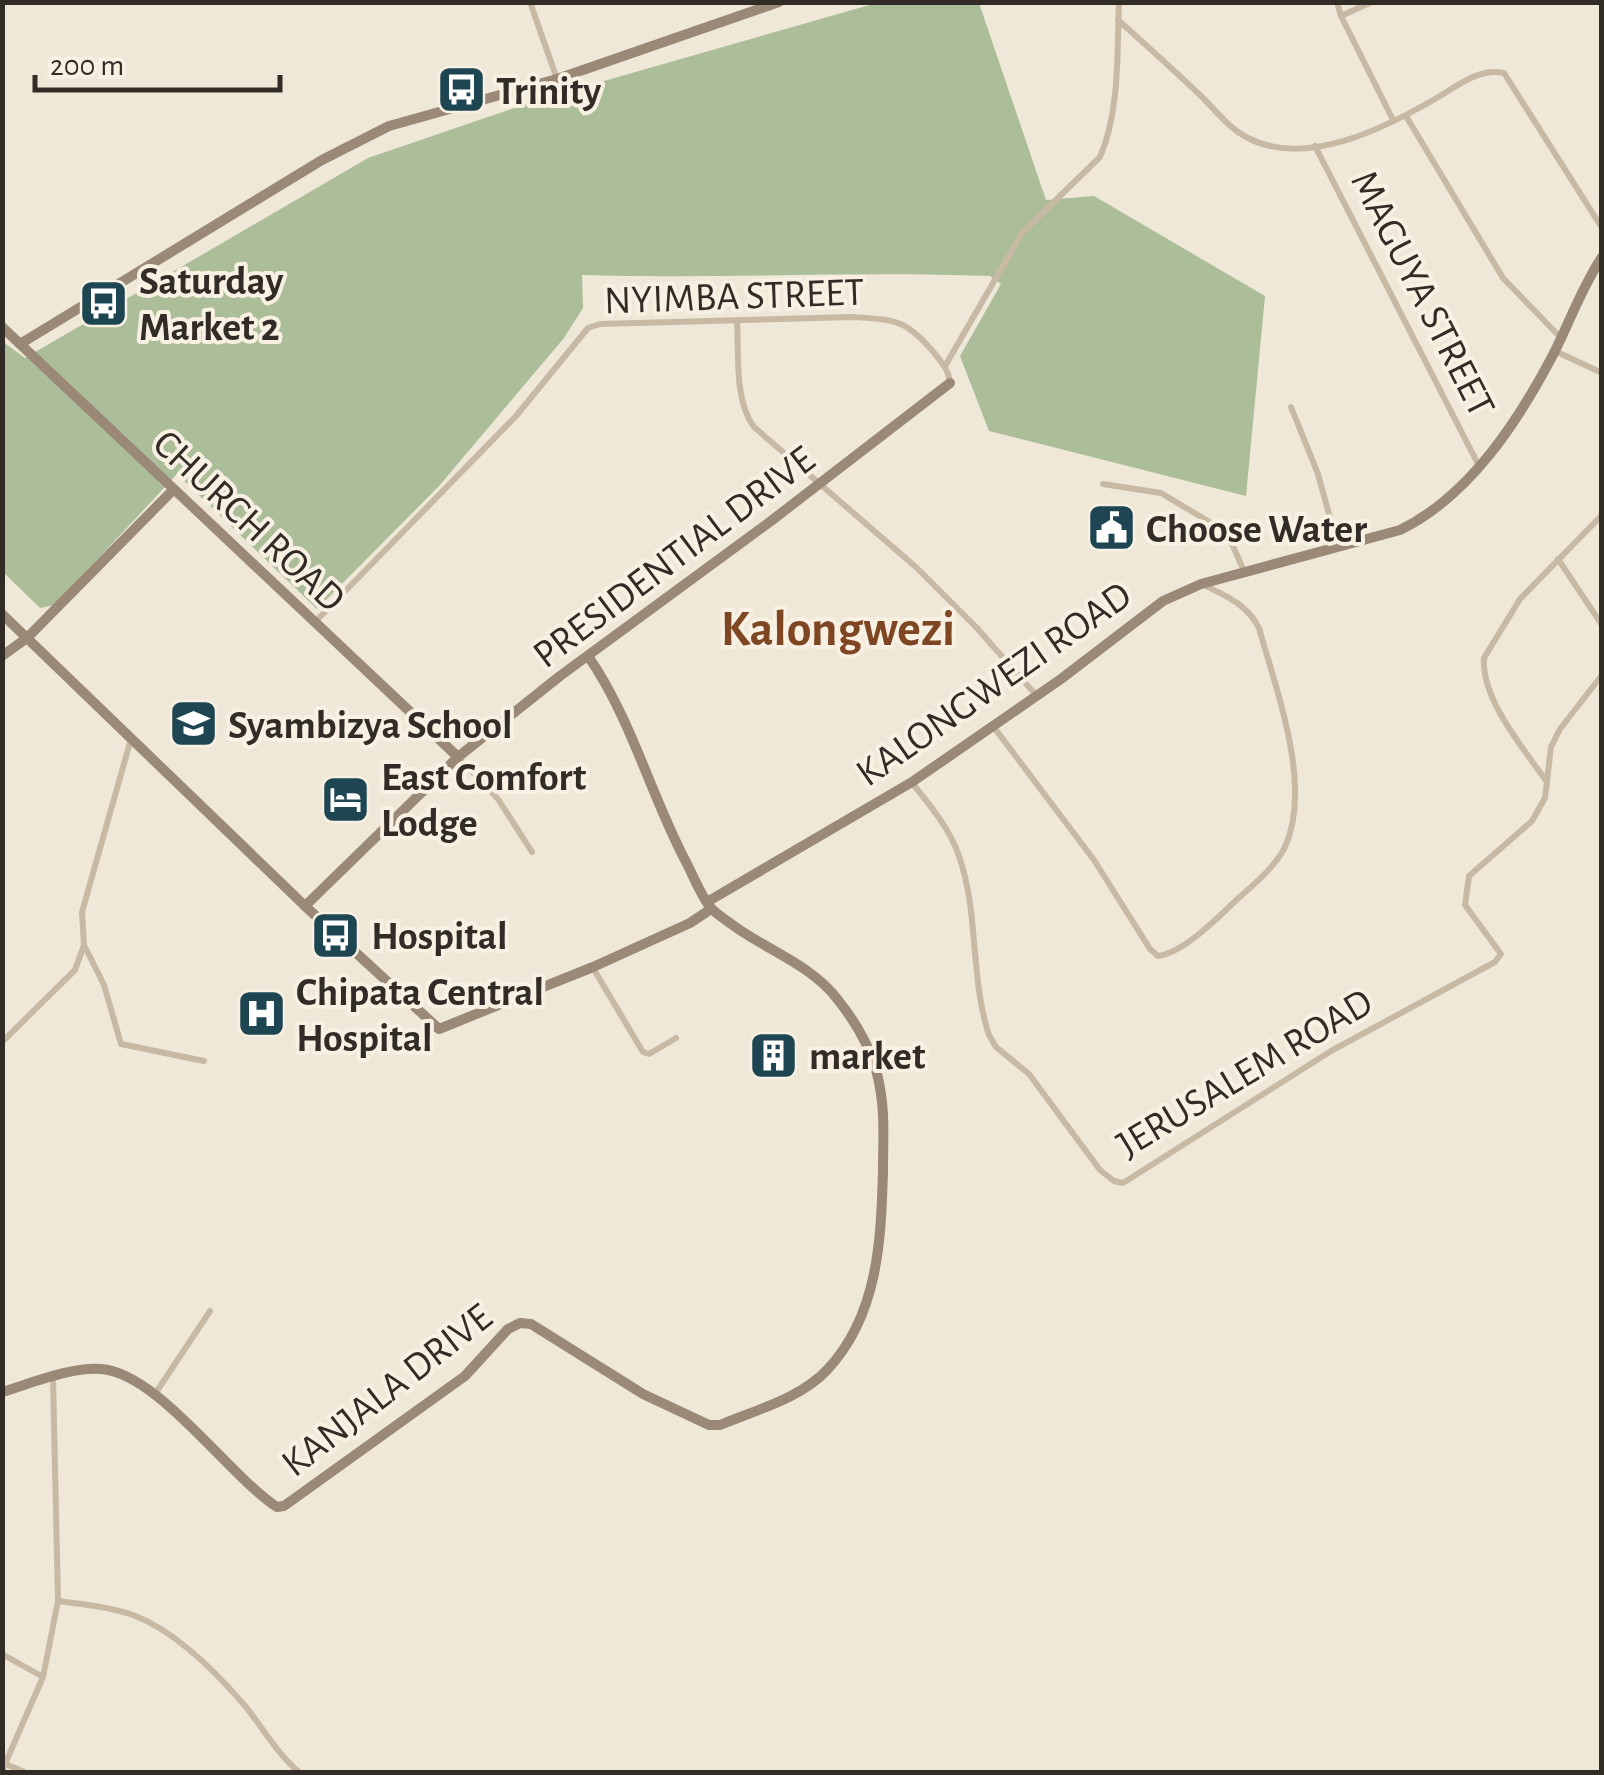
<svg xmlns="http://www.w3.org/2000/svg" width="1604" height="1775" viewBox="0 0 1604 1775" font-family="'Alegreya Sans',sans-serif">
<rect width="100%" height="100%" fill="#efe8d8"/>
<path fill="#abbd99" d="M 880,2 L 979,3 L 1046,200 L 1094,196 L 1265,296 L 1246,496 L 989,431 L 960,356 L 1001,284 L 990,276 C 854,271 718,279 582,275 L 583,308 L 564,338 L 439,486 L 317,609 L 177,474 L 55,605 L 40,608 L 3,572 L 2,341 L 25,358 L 368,158 L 541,99 Z"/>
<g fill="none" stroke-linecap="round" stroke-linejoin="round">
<g stroke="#c7b9a4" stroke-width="6">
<path d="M 530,2 L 557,79"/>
<path d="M 1337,2 L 1341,16"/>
<path d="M 1372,2 L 1341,16 L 1393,120"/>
<path d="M 1118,20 C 1147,46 1175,71 1203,98 C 1216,111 1231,130 1248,138 C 1306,168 1385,128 1435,99 C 1456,87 1479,67 1504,73 L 1602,228"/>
<path d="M 1406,116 L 1503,278 L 1561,338"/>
<path d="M 1315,146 L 1479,466"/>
<path d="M 737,321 C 739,354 734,400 754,427 L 917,568 L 976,627 L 1037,696"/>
<path d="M 1555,351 L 1602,373"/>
<path d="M 945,366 L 1022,233 L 1100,157 C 1120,111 1117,52 1119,2"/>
<path d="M 1291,407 L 1318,474 L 1338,547"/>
<path d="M 1103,484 L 1161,493 L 1218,527 L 1233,546 L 1244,571"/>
<path d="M 1558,559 L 1602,625"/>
<path d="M 315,622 L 516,416 L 588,328 L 600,324 L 852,317 C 897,320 906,319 936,355 C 943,364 949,371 950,383"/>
<path d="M 993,726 L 1094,860 L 1150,949 L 1158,956 C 1181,953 1210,925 1227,909 C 1245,891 1274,870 1285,847 C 1313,785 1276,690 1259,628 C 1247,604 1226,596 1202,584"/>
<path d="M 458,757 L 498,799 L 532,852"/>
<path d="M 1547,782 C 1524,749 1481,699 1484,658 L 1520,599 L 1602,515"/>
<path d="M 912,783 C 930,805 950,829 959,856 C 979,913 970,978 989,1035 L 996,1047 L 1029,1074 L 1100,1170 L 1114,1181 L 1123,1183 L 1331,1051 L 1495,962 L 1501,954 L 1465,905 L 1469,876 L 1532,821 L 1545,798 L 1551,747 L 1560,729 L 1602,675"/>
<path d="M 85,947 L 104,985 L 121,1044 L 204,1061"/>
<path d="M 593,968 L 643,1052 L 649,1054 L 676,1038"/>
<path d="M 2,1042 L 75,970 L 84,945 L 82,912 L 131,739"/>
<path d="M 155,1394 L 210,1311"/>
<path d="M 58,1601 C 83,1604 109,1607 133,1615 C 176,1631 217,1673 246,1707 C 263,1728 278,1755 299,1772"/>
<path d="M 2,1654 L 43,1677"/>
<path d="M 8,1765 L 24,1772"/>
<path d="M 2,1771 L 43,1677 L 58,1601 L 53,1378"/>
</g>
<g stroke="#9a8976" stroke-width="10">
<path d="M 2,327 L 458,757"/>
<path d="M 20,344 L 322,160 L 389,126 L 557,79 L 779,2"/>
<path d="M 2,614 L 305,906 L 439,1029 L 593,967 L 690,923 L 711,909"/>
<path d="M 2,656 L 27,638 L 173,490"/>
<path d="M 707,902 L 912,782 L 1061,679 L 1163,601 L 1201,584 L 1400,530 C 1470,496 1519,420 1554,353 C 1570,321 1582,287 1602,257"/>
<path d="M 305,906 L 458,757 L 560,676 L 771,521 L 950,383"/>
<path d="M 2,1392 C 32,1383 70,1367 101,1369 C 158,1373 228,1475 277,1507 L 284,1506 L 465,1376 L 508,1329 L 520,1323 L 531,1324 L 643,1394 L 709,1425 L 720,1425 C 756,1410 801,1398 827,1370 C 878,1316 881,1241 883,1171 C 883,1143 885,1115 880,1088 C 875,1056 858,1025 838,1000 C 813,966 767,950 734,926 C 726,920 716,914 710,907 C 700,894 693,875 685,860 C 650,793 631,718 588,656"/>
</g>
</g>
<defs>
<symbol id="bus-square" viewBox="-11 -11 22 22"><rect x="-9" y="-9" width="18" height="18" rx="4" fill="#1d4652" stroke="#f8f1e3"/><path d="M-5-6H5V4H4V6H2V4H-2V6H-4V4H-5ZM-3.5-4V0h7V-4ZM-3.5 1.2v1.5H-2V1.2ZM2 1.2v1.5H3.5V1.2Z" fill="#fff"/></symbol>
<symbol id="civic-square" viewBox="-11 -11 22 22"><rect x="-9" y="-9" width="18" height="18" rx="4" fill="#1d4652" stroke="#f8f1e3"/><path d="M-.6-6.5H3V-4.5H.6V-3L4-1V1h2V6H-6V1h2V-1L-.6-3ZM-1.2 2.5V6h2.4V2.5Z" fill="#fff"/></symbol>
<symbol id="school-square" viewBox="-11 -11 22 22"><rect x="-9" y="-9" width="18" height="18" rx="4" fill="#1d4652" stroke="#f8f1e3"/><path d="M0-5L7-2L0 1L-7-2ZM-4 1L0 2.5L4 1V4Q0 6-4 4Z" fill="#fff"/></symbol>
<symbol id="hotel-square" viewBox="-11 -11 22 22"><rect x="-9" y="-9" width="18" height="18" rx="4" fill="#1d4652" stroke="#f8f1e3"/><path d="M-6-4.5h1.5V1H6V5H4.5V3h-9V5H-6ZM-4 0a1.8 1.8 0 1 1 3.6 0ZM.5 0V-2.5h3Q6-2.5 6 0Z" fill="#fff"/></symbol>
<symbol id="hospital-square" viewBox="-11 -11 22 22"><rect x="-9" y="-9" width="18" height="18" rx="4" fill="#1d4652" stroke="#f8f1e3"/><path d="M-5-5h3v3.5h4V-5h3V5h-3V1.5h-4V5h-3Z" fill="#fff"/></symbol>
<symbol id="building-square" viewBox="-11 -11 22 22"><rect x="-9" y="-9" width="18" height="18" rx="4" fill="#1d4652" stroke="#f8f1e3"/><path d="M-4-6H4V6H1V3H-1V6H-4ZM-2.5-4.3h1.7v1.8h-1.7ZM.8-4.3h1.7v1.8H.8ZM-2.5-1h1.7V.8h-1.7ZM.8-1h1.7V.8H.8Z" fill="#fff"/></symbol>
</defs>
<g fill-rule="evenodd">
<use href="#bus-square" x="434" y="62" width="55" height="55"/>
<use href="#bus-square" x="76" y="276" width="55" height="55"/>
<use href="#civic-square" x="1084" y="500" width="55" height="55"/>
<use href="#school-square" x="166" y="696" width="55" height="55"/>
<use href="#hotel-square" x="318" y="772" width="55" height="55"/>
<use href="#bus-square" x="308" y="908" width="55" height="55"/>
<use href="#hospital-square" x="234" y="986" width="55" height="55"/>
<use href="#building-square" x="746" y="1028" width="55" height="55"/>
</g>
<g text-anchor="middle" stroke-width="8" stroke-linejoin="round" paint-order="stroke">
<g font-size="40" font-weight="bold" fill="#322c26" stroke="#f8f1e3" text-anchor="start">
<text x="496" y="104">Trinity</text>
<text x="139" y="294">Saturday<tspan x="139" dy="46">Market 2</tspan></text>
<text x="1146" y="542">Choose Water</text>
<text x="228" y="738">Syambizya School</text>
<text x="381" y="790">East Comfort<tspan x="381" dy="46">Lodge</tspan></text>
<text x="371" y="949">Hospital</text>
<text x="296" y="1005">Chipata Central<tspan x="296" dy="46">Hospital</tspan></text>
<text x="809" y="1069">market</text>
</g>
<g font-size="40" fill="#322c26" stroke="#f8f1e3">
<text transform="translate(1424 293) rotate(63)" y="14">MAGUYA STREET</text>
<text transform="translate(734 295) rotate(-2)" y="14">NYIMBA STREET</text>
<text transform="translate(250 520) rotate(43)" y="14">CHURCH ROAD</text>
<text transform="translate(673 556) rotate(-37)" y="14">PRESIDENTIAL DRIVE</text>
<text transform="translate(993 683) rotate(-35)" y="14">KALONGWEZI ROAD</text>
<text transform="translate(1244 1072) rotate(-31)" y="14">JERUSALEM ROAD</text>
<text transform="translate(386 1389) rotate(-38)" y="14">KANJALA DRIVE</text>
</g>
<g font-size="50" font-weight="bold" fill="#7e4622" stroke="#f8f1e3">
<text x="838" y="645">Kalongwezi</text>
</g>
</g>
<rect width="1604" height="1775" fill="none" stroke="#322c26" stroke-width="10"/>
<path d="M35 75v15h245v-15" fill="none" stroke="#322c26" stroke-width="5"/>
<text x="50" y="75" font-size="30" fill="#322c26" stroke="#f8f1e3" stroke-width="8" paint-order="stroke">200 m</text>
</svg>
